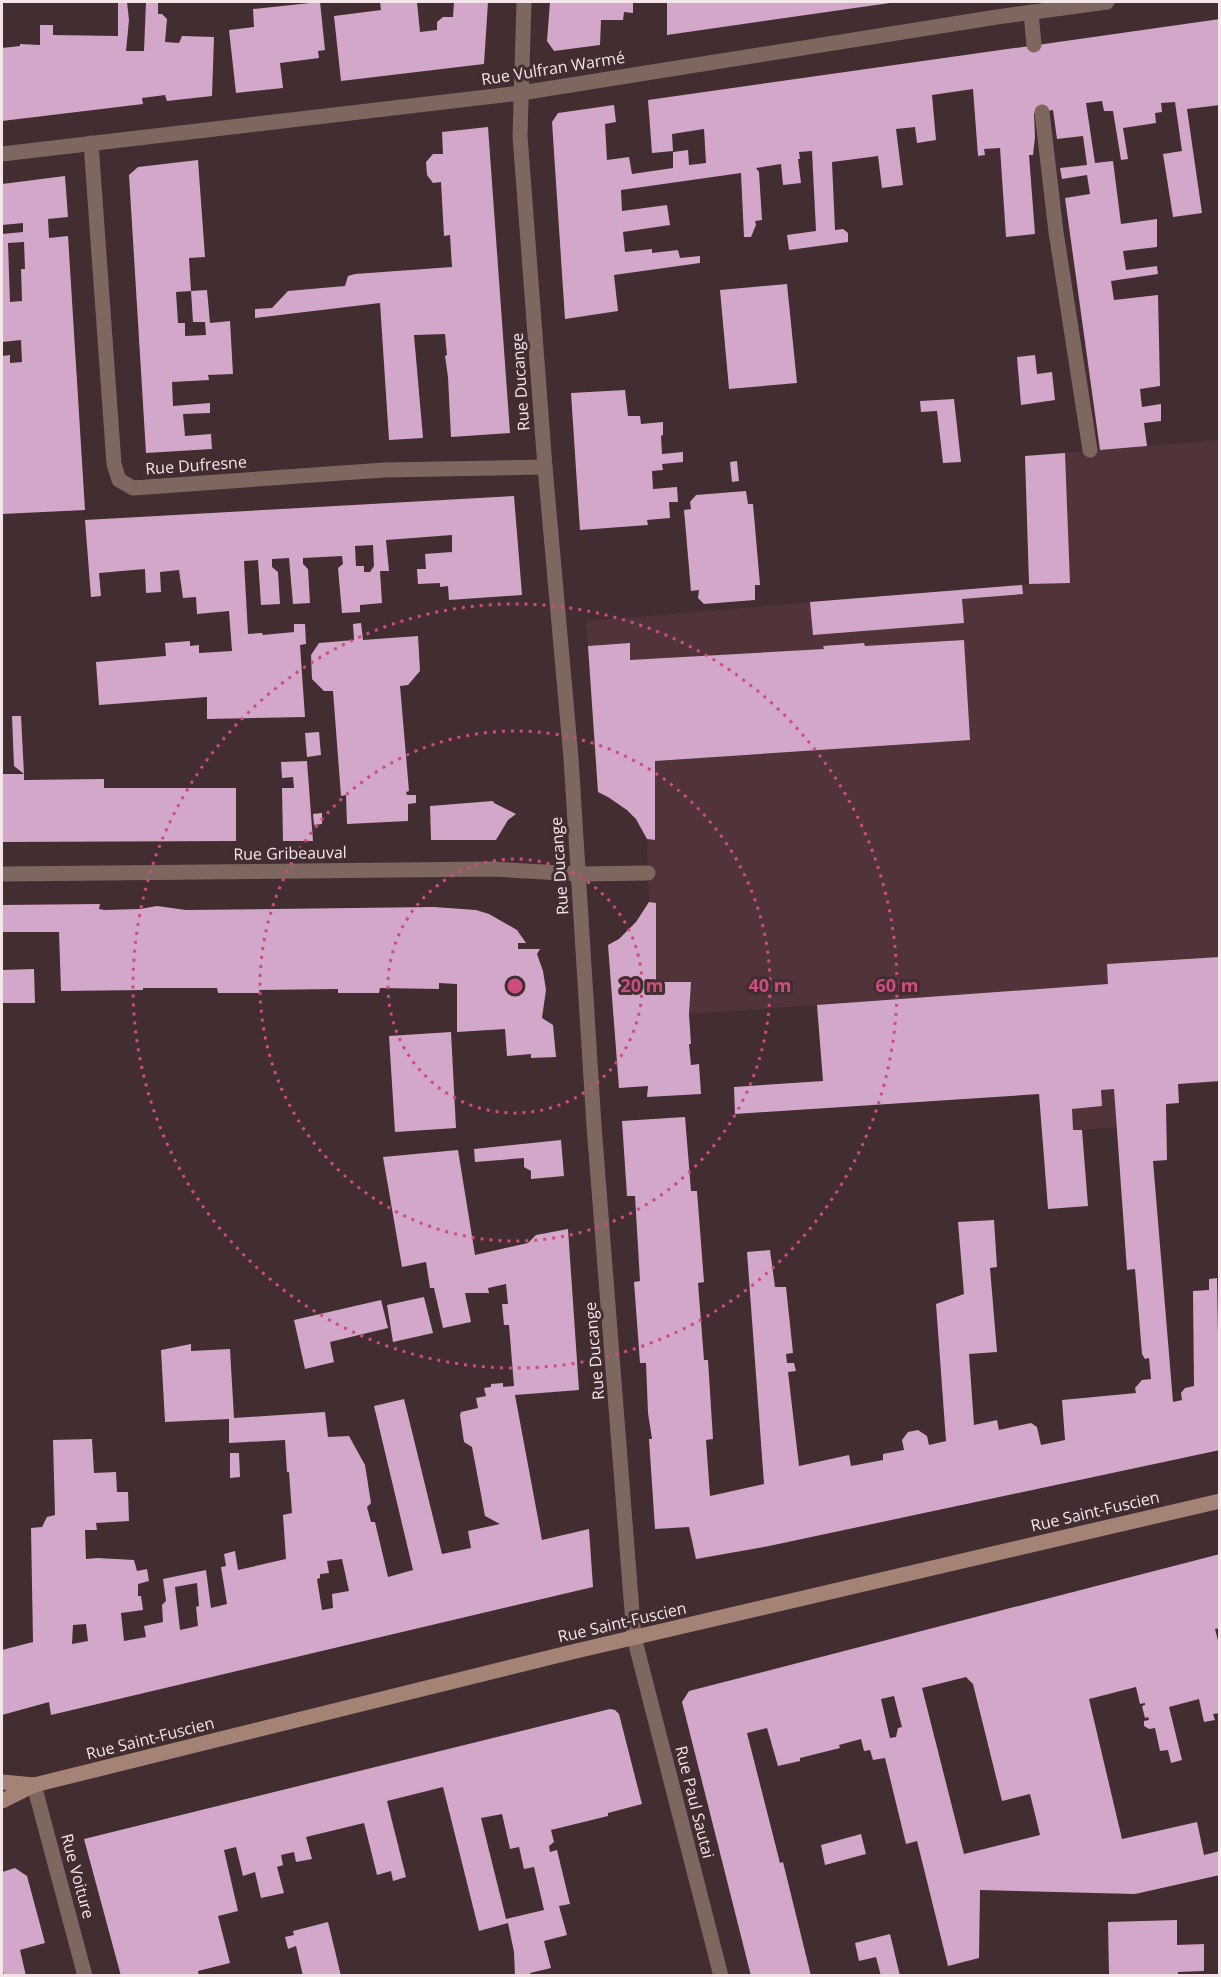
<svg xmlns="http://www.w3.org/2000/svg" width="1221" height="1977" viewBox="0 0 1221 1977" font-family="'Open Sans',sans-serif">
<rect width="100%" height="100%" fill="#422d31"/>
<path fill="#503439" d="M 1219,440 L 1219,1082 L 1165,1085 L 1166,1125 L 1042,1132 L 1039,1094 L 825,1108 L 817,1005 L 614,1019 L 608,945 L 619,939 L 636,922 L 649,902 L 647,839 L 636,819 L 627,811 L 608,797 L 598,792 L 586,621 L 1029,584 L 1025,456 Z"/>
<g fill="#d2a7ca" fill-rule="evenodd">
<path d="M 118,2 L 127,2 L 129,20 L 126,51 L 144,51 L 146,2 L 158,2 L 158,14 L 162,14 L 167,19 L 165,42 L 179,43 L 182,36 L 214,37 L 212,96 L 167,101 L 165,95 L 142,98 L 143,104 L 2,121 L 2,48 L 20,46 L 20,44 L 40,45 L 40,25 L 53,25 L 53,35 L 118,36 Z"/>
<path d="M 320,2 L 325,50 L 318,51 L 319,58 L 280,63 L 283,88 L 236,93 L 229,30 L 254,27 L 253,9 Z"/>
<path d="M 380,2 L 417,2 L 420,32 L 437,30 L 437,22 L 443,17 L 453,17 L 454,2 L 488,2 L 484,64 L 341,81 L 334,16 L 381,10 Z"/>
<path d="M 550,2 L 633,2 L 633,13 L 624,12 L 623,20 L 601,20 L 600,45 L 554,51 L 547,41 Z"/>
<path d="M 667,2 L 889,2 L 890,3 L 667,35 Z"/>
<path d="M 1220,19 L 1220,105 L 1187,109 L 1202,213 L 1173,217 L 1163,154 L 1182,151 L 1175,102 L 1161,103 L 1162,112 L 1155,113 L 1156,123 L 1123,128 L 1128,159 L 1121,160 L 1113,111 L 1104,111 L 1102,101 L 1086,103 L 1095,163 L 1113,161 L 1121,224 L 1157,219 L 1157,247 L 1123,251 L 1126,270 L 1157,266 L 1158,274 L 1111,281 L 1114,300 L 1158,295 L 1160,386 L 1140,389 L 1142,407 L 1161,404 L 1161,421 L 1144,423 L 1147,446 L 1100,450 L 1065,198 L 1090,194 L 1087,175 L 1062,179 L 1060,168 L 1087,165 L 1083,136 L 1057,139 L 1053,110 L 1034,113 L 1035,137 L 1033,155 L 1029,155 L 1035,234 L 1006,237 L 1000,148 L 984,149 L 985,155 L 978,156 L 973,89 L 932,95 L 936,140 L 917,143 L 915,127 L 896,129 L 903,185 L 882,188 L 878,156 L 832,162 L 835,230 L 843,229 L 848,233 L 848,242 L 789,250 L 787,235 L 816,231 L 812,151 L 799,152 L 800,159 L 798,159 L 801,183 L 783,185 L 781,164 L 756,168 L 759,172 L 762,220 L 755,221 L 756,225 L 751,237 L 744,237 L 741,173 L 621,190 L 622,211 L 667,205 L 670,225 L 623,232 L 625,252 L 652,249 L 652,253 L 678,250 L 680,258 L 700,256 L 700,263 L 614,275 L 618,311 L 565,319 L 552,122 L 558,113 L 614,105 L 616,122 L 605,124 L 607,160 L 629,157 L 632,174 L 673,168 L 673,152 L 688,150 L 689,165 L 706,163 L 704,129 L 672,134 L 673,151 L 652,153 L 648,100 Z"/>
<path d="M 488,127 L 510,433 L 451,437 L 448,377 L 445,356 L 447,355 L 445,334 L 414,335 L 423,438 L 389,440 L 380,303 L 255,318 L 255,309 L 272,308 L 288,291 L 345,286 L 348,276 L 355,274 L 452,267 L 450,235 L 444,236 L 441,182 L 433,183 L 427,175 L 426,162 L 433,154 L 443,154 L 442,132 Z"/>
<path d="M 198,160 L 205,257 L 189,258 L 191,291 L 176,292 L 178,323 L 185,323 L 185,336 L 206,335 L 205,322 L 193,322 L 191,291 L 207,290 L 210,323 L 230,321 L 233,374 L 208,375 L 209,380 L 172,382 L 173,406 L 210,403 L 210,413 L 183,414 L 185,436 L 211,434 L 212,449 L 146,453 L 129,175 L 138,167 Z"/>
<path d="M 65,176 L 68,217 L 48,219 L 49,238 L 68,236 L 85,510 L 2,514 L 2,356 L 10,355 L 10,363 L 22,362 L 21,340 L 2,342 L 2,234 L 23,232 L 23,223 L 2,225 L 2,184 ZM 24,242 L 25,269 L 21,269 L 22,301 L 10,302 L 8,243 Z"/>
<path d="M 787,284 L 797,383 L 729,389 L 720,290 Z"/>
<path d="M 1035,355 L 1037,374 L 1052,372 L 1055,400 L 1021,405 L 1017,357 Z"/>
<path d="M 625,390 L 628,416 L 640,416 L 641,424 L 663,422 L 663,435 L 661,436 L 662,454 L 683,452 L 683,462 L 662,464 L 663,470 L 652,471 L 653,489 L 677,487 L 678,502 L 669,502 L 670,518 L 647,520 L 648,525 L 580,530 L 571,393 Z"/>
<path d="M 954,399 L 961,462 L 943,463 L 937,411 L 921,412 L 920,401 Z"/>
<path d="M 1065,453 L 1070,583 L 1029,584 L 1025,456 Z"/>
<path d="M 737,461 L 739,481 L 732,482 L 730,462 Z"/>
<path d="M 746,491 L 748,504 L 753,504 L 760,585 L 755,585 L 755,600 L 704,604 L 698,598 L 699,590 L 691,591 L 684,510 L 691,509 L 690,502 L 696,495 Z"/>
<path d="M 514,496 L 522,595 L 449,600 L 448,586 L 440,587 L 440,583 L 418,584 L 417,569 L 426,569 L 425,554 L 452,552 L 452,535 L 386,540 L 389,571 L 380,571 L 382,603 L 360,605 L 360,612 L 342,613 L 338,568 L 343,564 L 342,556 L 303,558 L 303,564 L 308,569 L 310,603 L 293,604 L 289,558 L 272,559 L 272,567 L 278,572 L 280,604 L 261,605 L 258,560 L 244,561 L 248,634 L 262,633 L 263,635 L 294,632 L 294,624 L 305,624 L 306,644 L 300,645 L 305,717 L 207,719 L 207,697 L 99,705 L 96,662 L 166,656 L 165,643 L 190,641 L 190,646 L 199,645 L 199,653 L 232,651 L 229,611 L 197,614 L 196,597 L 183,598 L 179,570 L 160,572 L 161,592 L 146,593 L 145,569 L 99,573 L 101,596 L 91,597 L 85,520 ZM 373,545 L 374,566 L 370,572 L 364,572 L 364,566 L 356,566 L 355,546 Z"/>
<path d="M 1022,585 L 1023,594 L 962,599 L 964,623 L 813,635 L 810,602 Z"/>
<path d="M 361,623 L 363,640 L 418,636 L 420,671 L 408,685 L 400,686 L 409,791 L 406,792 L 407,795 L 416,795 L 416,803 L 408,804 L 408,821 L 347,824 L 346,795 L 341,796 L 333,691 L 324,691 L 312,679 L 311,655 L 319,643 L 354,640 L 353,624 Z"/>
<path d="M 964,640 L 970,740 L 655,761 L 655,840 L 647,839 L 636,819 L 627,810 L 608,797 L 598,792 L 588,646 L 630,643 L 630,660 L 824,649 L 823,646 L 864,643 L 865,646 Z"/>
<path d="M 12,716 L 21,716 L 24,774 L 14,766 Z"/>
<path d="M 319,732 L 321,755 L 307,757 L 305,733 Z"/>
<path d="M 307,761 L 313,841 L 283,841 L 282,788 L 294,788 L 293,777 L 282,778 L 281,762 Z"/>
<path d="M 2,774 L 24,774 L 24,780 L 104,779 L 104,788 L 236,788 L 236,841 L 2,842 Z"/>
<path d="M 493,801 L 494,803 L 516,814 L 508,820 L 496,840 L 431,840 L 430,806 Z"/>
<path d="M 322,813 L 322,824 L 314,825 L 313,814 Z"/>
<path d="M 649,902 L 656,903 L 656,982 L 691,982 L 689,1014 L 691,1044 L 689,1044 L 691,1065 L 699,1064 L 701,1094 L 647,1097 L 648,1086 L 619,1088 L 608,945 L 619,939 L 636,922 Z"/>
<path d="M 100,904 L 99,909 L 104,910 L 140,909 L 157,906 L 186,910 L 434,907 L 476,910 L 489,914 L 517,930 L 526,943 L 518,943 L 518,949 L 540,949 L 537,954 L 543,971 L 546,990 L 542,1018 L 553,1025 L 556,1057 L 531,1058 L 531,1054 L 507,1056 L 505,1029 L 457,1032 L 457,984 L 439,983 L 439,989 L 380,988 L 379,993 L 338,993 L 338,989 L 259,990 L 260,993 L 218,993 L 217,988 L 143,988 L 143,990 L 61,991 L 59,932 L 2,932 L 2,905 Z"/>
<path d="M 1220,957 L 1220,1081 L 1178,1084 L 1179,1103 L 1166,1104 L 1167,1160 L 1153,1161 L 1173,1402 L 1182,1400 L 1181,1393 L 1185,1388 L 1194,1386 L 1193,1291 L 1209,1290 L 1209,1279 L 1217,1278 L 1220,1450 L 769,1546 L 696,1559 L 689,1527 L 655,1529 L 649,1439 L 652,1439 L 648,1413 L 646,1363 L 640,1363 L 634,1282 L 640,1281 L 635,1196 L 627,1196 L 622,1121 L 685,1117 L 691,1191 L 697,1191 L 704,1282 L 698,1283 L 704,1360 L 708,1360 L 713,1439 L 706,1440 L 710,1496 L 764,1484 L 747,1252 L 770,1250 L 775,1287 L 786,1287 L 793,1353 L 786,1354 L 787,1363 L 794,1363 L 796,1371 L 788,1372 L 799,1466 L 849,1455 L 851,1466 L 883,1460 L 883,1454 L 904,1450 L 902,1440 L 908,1432 L 918,1430 L 927,1436 L 929,1445 L 946,1441 L 936,1304 L 964,1294 L 958,1222 L 994,1220 L 997,1267 L 990,1268 L 997,1352 L 969,1354 L 974,1425 L 997,1420 L 999,1430 L 1031,1423 L 1037,1427 L 1041,1445 L 1065,1440 L 1062,1400 L 1136,1393 L 1135,1388 L 1142,1380 L 1151,1379 L 1149,1358 L 1145,1359 L 1142,1354 L 1135,1269 L 1127,1270 L 1114,1089 L 1101,1090 L 1102,1106 L 1072,1109 L 1073,1130 L 1082,1130 L 1088,1206 L 1048,1209 L 1039,1094 L 735,1114 L 734,1087 L 823,1081 L 817,1005 L 1108,984 L 1107,964 Z"/>
<path d="M 34,969 L 35,1003 L 2,1003 L 2,970 Z"/>
<path d="M 451,1032 L 456,1128 L 395,1132 L 389,1036 Z"/>
<path d="M 561,1140 L 564,1176 L 531,1179 L 531,1171 L 524,1167 L 524,1158 L 475,1162 L 474,1149 Z"/>
<path d="M 458,1150 L 475,1255 L 528,1243 L 536,1235 L 568,1229 L 579,1390 L 515,1395 L 542,1540 L 589,1529 L 593,1587 L 51,1715 L 49,1702 L 2,1715 L 2,1650 L 33,1642 L 31,1528 L 42,1527 L 47,1517 L 55,1515 L 53,1440 L 92,1439 L 94,1473 L 116,1472 L 117,1492 L 128,1492 L 129,1521 L 96,1523 L 97,1530 L 85,1530 L 86,1559 L 97,1558 L 134,1560 L 137,1571 L 147,1569 L 149,1581 L 138,1584 L 138,1596 L 141,1596 L 143,1610 L 121,1613 L 124,1641 L 146,1637 L 144,1626 L 163,1622 L 162,1605 L 166,1601 L 163,1579 L 206,1570 L 211,1608 L 227,1604 L 221,1567 L 226,1566 L 224,1554 L 235,1551 L 238,1570 L 286,1559 L 283,1515 L 292,1513 L 289,1472 L 287,1472 L 285,1440 L 229,1443 L 229,1419 L 165,1422 L 161,1350 L 191,1344 L 191,1351 L 230,1349 L 234,1418 L 325,1412 L 328,1437 L 349,1436 L 365,1465 L 371,1503 L 367,1507 L 371,1522 L 375,1522 L 388,1577 L 413,1570 L 374,1406 L 404,1399 L 442,1554 L 471,1548 L 468,1531 L 500,1524 L 485,1516 L 472,1447 L 464,1442 L 460,1415 L 461,1412 L 478,1408 L 476,1398 L 486,1396 L 484,1388 L 491,1387 L 491,1384 L 503,1383 L 503,1387 L 514,1386 L 509,1325 L 504,1325 L 502,1304 L 508,1304 L 506,1284 L 488,1288 L 489,1293 L 465,1293 L 471,1322 L 443,1328 L 434,1288 L 430,1288 L 426,1262 L 402,1267 L 383,1157 ZM 342,1559 L 349,1591 L 332,1594 L 333,1608 L 322,1610 L 317,1579 L 320,1578 L 320,1574 L 329,1573 L 327,1561 ZM 197,1583 L 199,1606 L 196,1607 L 198,1626 L 180,1630 L 175,1587 ZM 86,1624 L 88,1641 L 72,1644 L 73,1625 Z"/>
<path d="M 424,1297 L 433,1333 L 393,1342 L 387,1305 Z"/>
<path d="M 381,1300 L 388,1328 L 330,1342 L 334,1362 L 305,1369 L 294,1320 Z"/>
<path d="M 230,1453 L 239,1453 L 240,1477 L 230,1478 Z"/>
<path d="M 1220,1554 L 1220,1628 L 1215,1629 L 1220,1648 L 1220,1713 L 1213,1714 L 1215,1720 L 1204,1722 L 1199,1699 L 1169,1707 L 1182,1760 L 1171,1763 L 1168,1750 L 1160,1751 L 1155,1728 L 1149,1729 L 1144,1726 L 1144,1721 L 1149,1720 L 1148,1717 L 1145,1718 L 1142,1706 L 1145,1705 L 1145,1703 L 1140,1704 L 1136,1687 L 1089,1699 L 1122,1839 L 1197,1822 L 1204,1855 L 1220,1851 L 1220,1875 L 1135,1894 L 980,1890 L 979,1958 L 948,1966 L 917,1841 L 906,1844 L 885,1758 L 873,1760 L 870,1750 L 864,1751 L 861,1739 L 839,1745 L 840,1748 L 800,1758 L 800,1761 L 778,1766 L 767,1728 L 747,1733 L 780,1863 L 783,1862 L 811,1976 L 751,1976 L 682,1702 L 689,1691 ZM 966,1677 L 973,1684 L 1002,1801 L 1030,1794 L 1040,1835 L 964,1854 L 922,1688 ZM 894,1696 L 902,1727 L 898,1728 L 896,1737 L 890,1738 L 881,1699 Z"/>
<path d="M 610,1709 L 615,1710 L 619,1714 L 642,1804 L 608,1813 L 608,1816 L 551,1830 L 554,1842 L 549,1846 L 550,1852 L 557,1850 L 570,1904 L 559,1906 L 567,1935 L 544,1941 L 551,1968 L 530,1973 L 531,1976 L 515,1976 L 514,1952 L 508,1923 L 479,1931 L 443,1787 L 387,1801 L 406,1877 L 393,1881 L 391,1871 L 377,1875 L 364,1823 L 306,1837 L 312,1859 L 296,1862 L 294,1852 L 281,1855 L 283,1865 L 277,1867 L 284,1893 L 261,1898 L 255,1872 L 243,1876 L 236,1847 L 224,1850 L 238,1911 L 218,1916 L 230,1963 L 198,1971 L 199,1976 L 121,1976 L 84,1839 ZM 502,1814 L 510,1849 L 519,1847 L 524,1869 L 534,1867 L 544,1910 L 506,1919 L 481,1818 Z"/>
<path d="M 861,1834 L 866,1854 L 825,1865 L 821,1845 Z"/>
<path d="M 15,1868 L 27,1876 L 45,1943 L 20,1950 L 26,1976 L 4,1976 L 2,1966 L 2,1872 Z"/>
<path d="M 1177,1920 L 1177,1945 L 1204,1944 L 1204,1971 L 1178,1972 L 1178,1976 L 1109,1974 L 1108,1922 Z"/>
<path d="M 328,1922 L 341,1976 L 303,1976 L 296,1946 L 288,1949 L 285,1937 L 294,1935 L 293,1931 Z"/>
<path d="M 890,1934 L 900,1976 L 881,1976 L 876,1957 L 859,1961 L 855,1943 Z"/>
</g>
<g fill="none" stroke-linecap="round" stroke-linejoin="round">
<g stroke="#7d675f" stroke-width="15">
<path d="M 1031,12 L 1034,45"/>
<path d="M 1042,112 L 1056,232 L 1090,450"/>
<path d="M 579,874 L 648,873"/>
</g>
<g stroke="#7d675f" stroke-width="15">
<path d="M 524,2 L 520,136 L 545,467 L 571,758 L 594,1126 L 634,1637 L 721,1976"/>
<path d="M 91,143 L 114,464 L 119,480 L 133,488 L 384,470 L 545,467"/>
<path d="M 2,154 L 521,93 L 997,17 L 1107,2"/>
<path d="M 2,874 L 492,869 L 579,874"/>
<path d="M 34,1785 L 85,1976"/>
</g>
<g stroke="#a58276" stroke-width="15">
<path d="M 2,1782 L 34,1785"/>
<path d="M 2,1801 L 34,1785 L 576,1651 L 1220,1501"/>
</g>
</g>
<g fill="none" stroke="#ce4c7e" stroke-width="3" stroke-dasharray="3 6">
<circle cx="515" cy="986" r="127"/>
<circle cx="515" cy="986" r="255"/>
<circle cx="515" cy="986" r="382"/>
</g>
<g text-anchor="middle" stroke-width="6" stroke-linejoin="round" paint-order="stroke">
<g font-size="16" fill="#f4e6e8" stroke="#422d31">
<text transform="translate(553 68) rotate(-9)" y="6">Rue Vulfran Warmé</text>
<text transform="translate(520 382) rotate(-94)" y="6">Rue Ducange</text>
<text transform="translate(196 465) rotate(-4)" y="6">Rue Dufresne</text>
<text transform="translate(290 853) rotate(-1)" y="6">Rue Gribeauval</text>
<text transform="translate(559 866) rotate(-94)" y="6">Rue Ducange</text>
<text transform="translate(594 1351) rotate(-95)" y="6">Rue Ducange</text>
<text transform="translate(1095 1511) rotate(-13)" y="6">Rue Saint-Fuscien</text>
<text transform="translate(622 1622) rotate(-13)" y="6">Rue Saint-Fuscien</text>
<text transform="translate(150 1738) rotate(-14)" y="6">Rue Saint-Fuscien</text>
<text transform="translate(695 1802) rotate(76)" y="6">Rue Paul Sautai</text>
<text transform="translate(78 1876) rotate(75)" y="6">Rue Voiture</text>
</g>
</g>
<circle cx="515" cy="986" r="9" fill="#ce4c7e" stroke="#422d31" stroke-width="3"/>
<g font-size="18" text-anchor="middle" font-weight="bold" fill="#ce4c7e" stroke="#422d31" stroke-width="6" stroke-linejoin="round" paint-order="stroke">
<text x="642" y="992">20 m</text>
<text x="770" y="992">40 m</text>
<text x="897" y="992">60 m</text>
</g>
<rect width="1221" height="1977" fill="none" stroke="#f4e6e8" stroke-width="6"/>
</svg>
